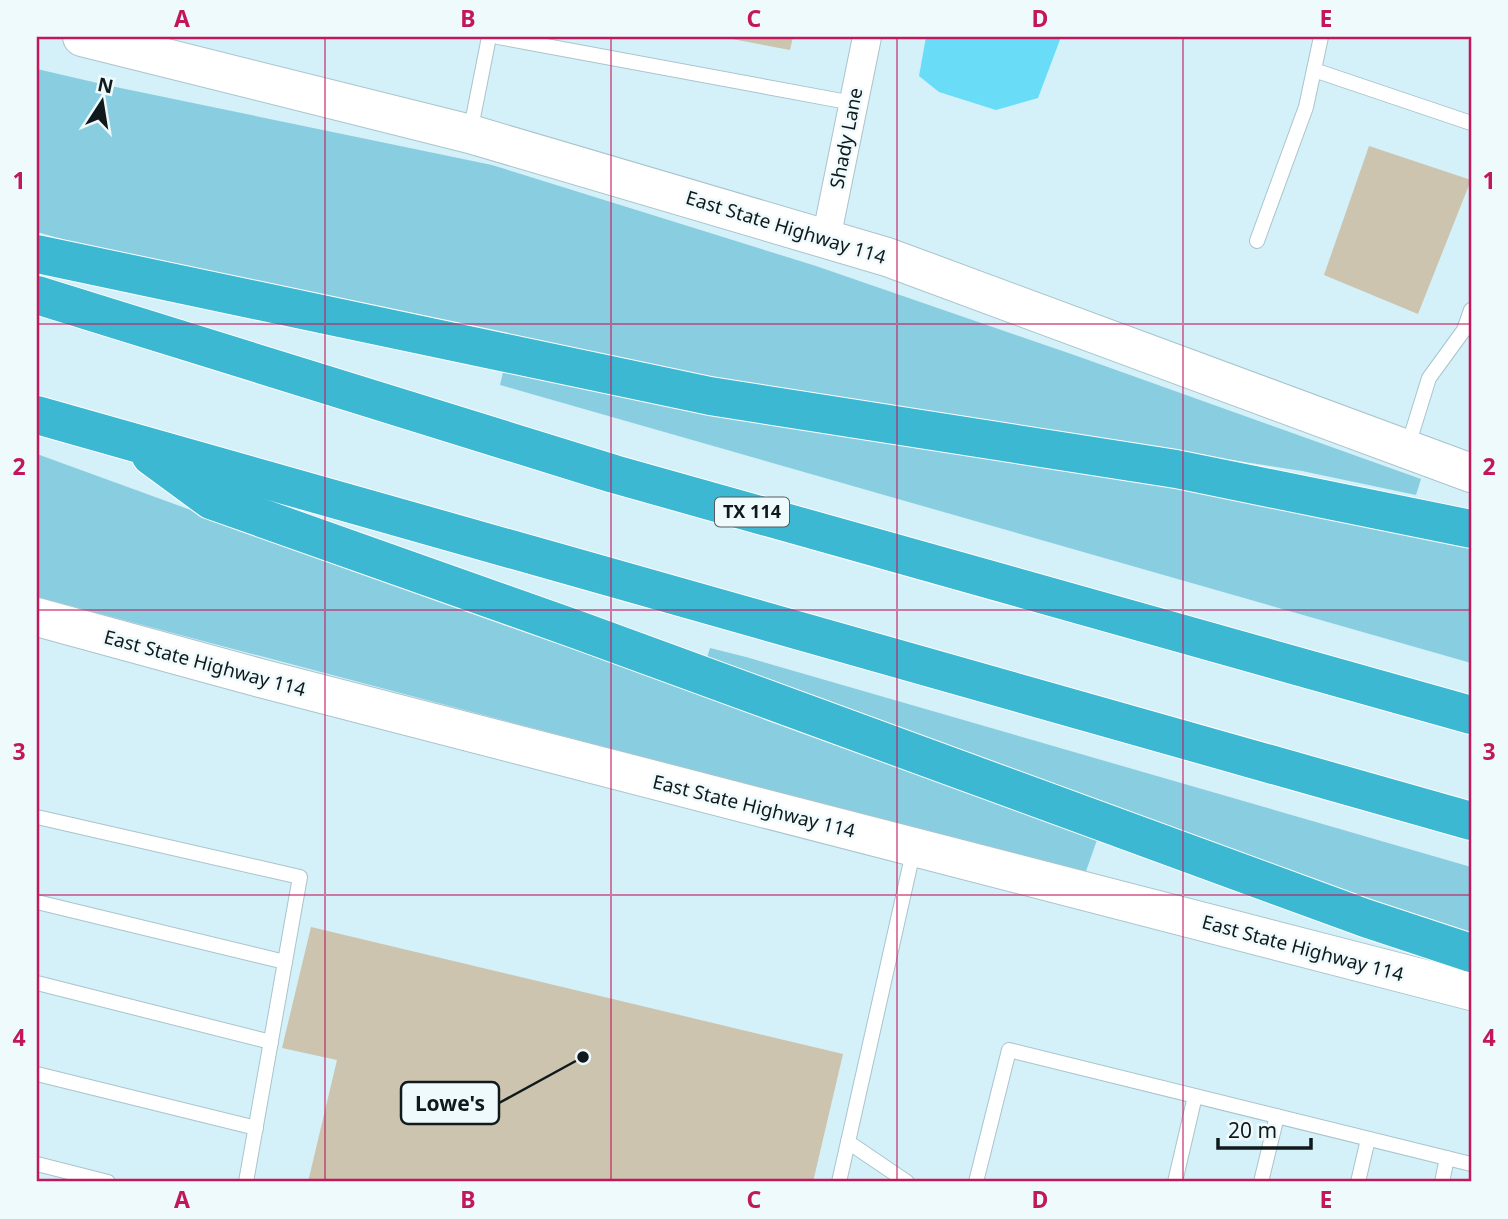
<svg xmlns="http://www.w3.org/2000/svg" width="1508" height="1219" viewBox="0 0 1508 1219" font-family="'Noto Sans',sans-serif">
<rect width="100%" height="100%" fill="#d4f0f8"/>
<g fill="#89cee0">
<path d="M 37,69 L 106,85 L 492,165 L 816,266 L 1077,356 L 1421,479 L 1416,495 L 1302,471 L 773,389 L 645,367 L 122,256 L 37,232 Z"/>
<path d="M 503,372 L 1471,536 L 1471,663 L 500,385 Z"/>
<path d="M 37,454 L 1097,840 L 1085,874 L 37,597 Z"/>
<path d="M 710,648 L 746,657 L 1471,867 L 1471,946 L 705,664 Z"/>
</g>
<path fill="#69dcf7" d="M 926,37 L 1061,37 L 1038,98 L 996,110 L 939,92 L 919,76 Z"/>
<g fill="#ccc4ae">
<path d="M 727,37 L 793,37 L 790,50 L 727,38 Z"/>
<path d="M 1369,146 L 1471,180 L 1418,314 L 1324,275 Z"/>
<path d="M 311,927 L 843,1054 L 813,1182 L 308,1182 L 337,1060 L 282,1048 Z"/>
</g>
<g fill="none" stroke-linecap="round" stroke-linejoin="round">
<defs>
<g id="service">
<path d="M 498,37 L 853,103"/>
<path d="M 1314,70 L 1471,123"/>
<path d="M 470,133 L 489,37"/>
<path d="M 1257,241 L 1306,107 L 1321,37"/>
<path d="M 1407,449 L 1429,378 L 1464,330 L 1471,310"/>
<path d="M 37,817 L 300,877 L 246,1182"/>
<path d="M 37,902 L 285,962"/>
<path d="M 37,983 L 271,1042"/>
<path d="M 37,1074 L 256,1128"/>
<path d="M 848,1142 L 907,1182"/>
<path d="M 37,1164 L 108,1182"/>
<path d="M 839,1182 L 914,848"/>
<path d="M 976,1182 L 1009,1050 L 1471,1164"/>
<path d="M 1175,1182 L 1195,1096"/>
<path d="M 1261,1182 L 1277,1116"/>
<path d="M 1358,1182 L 1368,1139"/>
<path d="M 1442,1182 L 1447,1158"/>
</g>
<path id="minor" d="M 826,239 L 867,37"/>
<g id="secondary">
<path d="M 82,37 L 470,134 L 887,257 L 1471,473"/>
<path d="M 37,617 L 260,678 L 1471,991"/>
</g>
<g id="motorway">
<path d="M 37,254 L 710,396 L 1176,469 L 1471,529"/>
<path d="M 37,295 L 614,474 L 1471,715"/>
<path d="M 37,415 L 1471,821"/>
<path d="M 151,456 L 211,500 L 578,630 L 1365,918 L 1471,953"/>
</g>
</defs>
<use href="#service" stroke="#a9c4cc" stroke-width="16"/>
<use href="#minor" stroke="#a9c4cc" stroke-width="30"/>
<use href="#secondary" stroke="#a9c4cc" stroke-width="40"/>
<use href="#motorway" stroke="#fff" stroke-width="40"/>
<use href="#service" stroke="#fff" stroke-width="14"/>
<use href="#minor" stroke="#fff" stroke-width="28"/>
<use href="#secondary" stroke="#fff" stroke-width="38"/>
<use href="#motorway" stroke="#3cb8d3" stroke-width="38"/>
</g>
<path fill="none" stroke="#c2185b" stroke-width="2" stroke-opacity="0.55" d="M 325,37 L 325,1182M 611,37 L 611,1182M 897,37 L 897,1182M 1183,37 L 1183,1182M 37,324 L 1471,324M 37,610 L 1471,610M 37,895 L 1471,895"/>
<g text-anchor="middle" stroke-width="5" stroke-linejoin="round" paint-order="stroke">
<rect fill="#effafd" stroke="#535d60" stroke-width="2" x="715" y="497.5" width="74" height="29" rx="5"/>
<g font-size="18" font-weight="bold" fill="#101a1d">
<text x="752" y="518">TX 114</text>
</g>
<g font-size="19" fill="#101a1d" stroke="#effafd">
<text transform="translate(846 138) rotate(-79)" y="7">Shady Lane</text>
<text transform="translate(786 227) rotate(17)" y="7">East State Highway 114</text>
<text transform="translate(205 663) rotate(15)" y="7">East State Highway 114</text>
<text transform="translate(754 806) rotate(14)" y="7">East State Highway 114</text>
<text transform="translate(1303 948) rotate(15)" y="7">East State Highway 114</text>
</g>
</g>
<path fill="none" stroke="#101a1d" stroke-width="2.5" d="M583 1057L499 1103"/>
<circle fill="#101a1d" stroke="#effafd" stroke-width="2.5" cx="583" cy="1057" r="7"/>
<rect fill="#effafd" stroke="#101a1d" stroke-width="2.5" x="401" y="1082" width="98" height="42" rx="7"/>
<g font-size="21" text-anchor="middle" font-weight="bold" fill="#101a1d">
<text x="450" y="1111">Lowe's</text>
</g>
<rect width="1508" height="1219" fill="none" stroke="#effafd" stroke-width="77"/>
<g transform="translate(102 102) rotate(12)" stroke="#effafd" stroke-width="5" paint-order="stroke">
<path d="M0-5L12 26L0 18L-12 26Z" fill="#101a1d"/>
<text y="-10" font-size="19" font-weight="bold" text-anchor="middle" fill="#101a1d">N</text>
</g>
<path d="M1218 1138v10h93v-10" fill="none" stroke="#101a1d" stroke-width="3.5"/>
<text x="1228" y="1138" font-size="21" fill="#101a1d" stroke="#effafd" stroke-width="5" paint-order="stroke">20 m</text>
<rect x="38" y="38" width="1432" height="1142" fill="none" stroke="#c2185b" stroke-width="2.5"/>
<g font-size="23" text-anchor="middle" font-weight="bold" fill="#c2185b">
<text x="182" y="27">A</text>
<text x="468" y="27">B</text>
<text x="754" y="27">C</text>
<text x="1040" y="27">D</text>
<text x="1326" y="27">E</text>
<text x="19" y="189">1</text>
<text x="1489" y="189">1</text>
<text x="19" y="475">2</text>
<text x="1489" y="475">2</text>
<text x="19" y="760">3</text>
<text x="1489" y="760">3</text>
<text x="19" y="1046">4</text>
<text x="1489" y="1046">4</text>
<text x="182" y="1208">A</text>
<text x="468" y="1208">B</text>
<text x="754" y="1208">C</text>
<text x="1040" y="1208">D</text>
<text x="1326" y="1208">E</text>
</g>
</svg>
